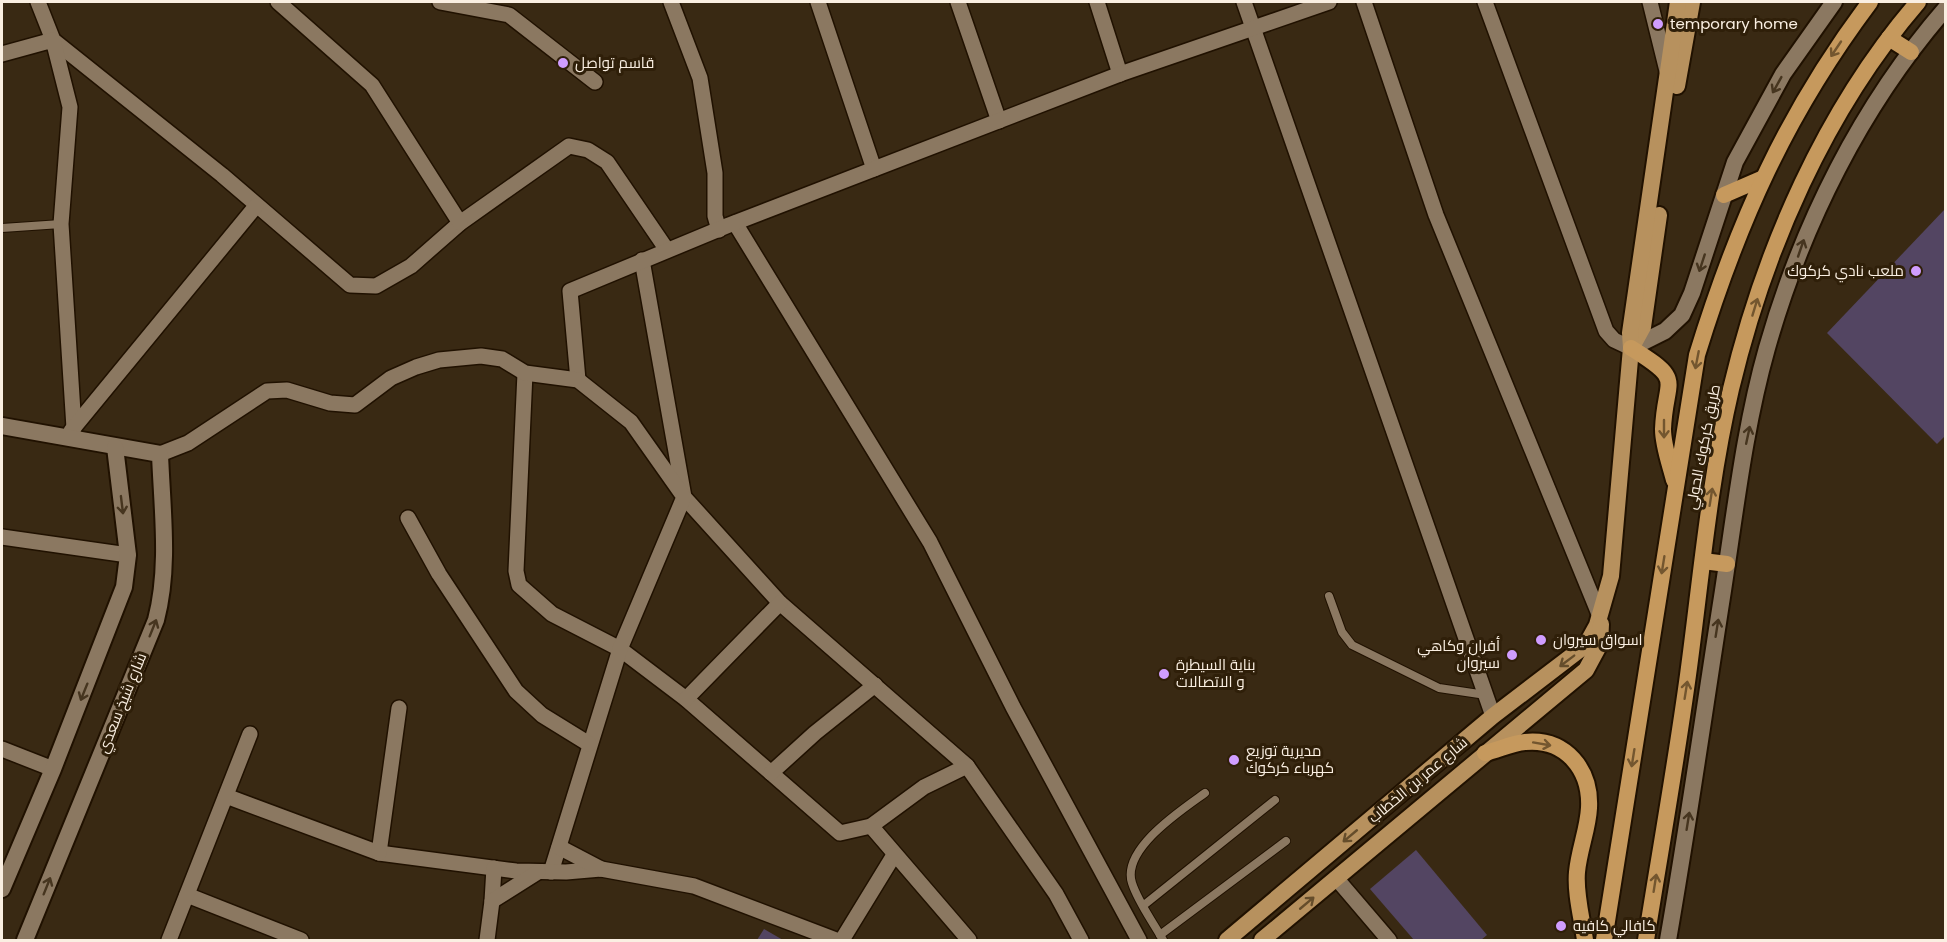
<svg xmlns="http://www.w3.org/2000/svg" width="1947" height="942" viewBox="0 0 1947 942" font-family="Poppins,Cairo,sans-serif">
<rect width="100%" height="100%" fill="#392913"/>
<g fill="#534562">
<path d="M 1945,209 L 1946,435 L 1937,444 L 1827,333 Z"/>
<path d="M 1416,850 L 1487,935 L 1481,940 L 1414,940 L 1370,889 Z"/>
<path d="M 764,929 L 783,940 L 757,940 Z"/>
</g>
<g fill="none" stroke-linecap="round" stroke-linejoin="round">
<defs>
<g id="service">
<path d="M 2,228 L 61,224"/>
<path d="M 1329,596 L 1342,632 L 1352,645 L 1439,688 L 1486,695"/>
<path d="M 1144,905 L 1275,800"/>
<path d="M 1160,935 L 1286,841"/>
<path d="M 1163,940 C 1153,922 1138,902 1132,883 C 1121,849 1183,809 1205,793"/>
</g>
<g id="minor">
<path d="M 38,2 L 53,40 L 222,175 L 350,285 L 376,286 L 411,266 L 460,223 L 569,146 L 588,150 L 607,162 L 667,250"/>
<path d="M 278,2 L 372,85 L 460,223"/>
<path d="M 440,2 L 509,15 L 595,82"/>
<path d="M 671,2 L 700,78 L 715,173 L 715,216 L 719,230"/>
<path d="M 818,2 L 874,169"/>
<path d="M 958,2 L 999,121"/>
<path d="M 1097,2 L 1120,74"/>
<path d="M 1244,2 L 1493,716"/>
<path d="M 1364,2 L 1436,215 L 1599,614"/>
<path d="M 1485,2 L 1606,331 L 1614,340 L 1631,348"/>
<path d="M 1650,2 L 1667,71"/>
<path d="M 2,54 L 53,40 L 70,107 L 61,224 L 74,428"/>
<path d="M 735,223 L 930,542 L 1013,707 L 1139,940"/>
<path d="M 642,260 L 684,497 L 780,603 L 967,766 L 1056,894 L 1081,940"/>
<path d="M 525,373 L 516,571 L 519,585 L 552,614 L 620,649 L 686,699 L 840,833 L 871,826 L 924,787 L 967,766"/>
<path d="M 578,380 L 570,291 L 729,225 L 1120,74 L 1329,2"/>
<path d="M 71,431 L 256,206"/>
<path d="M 160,454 L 188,443 L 267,391 L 287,390 L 330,403 L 355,405 L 391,378 L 416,367 L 439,360 L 481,356 L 502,359 L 525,373 L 578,380 L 631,422 L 684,497 L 620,649 L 551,872"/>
<path d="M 408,518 L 439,574 L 516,691 L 542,715 L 589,744"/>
<path d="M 2,537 L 128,555"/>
<path d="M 686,699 L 780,603"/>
<path d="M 2,749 L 53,769"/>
<path d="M 771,773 L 815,733 L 875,685"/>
<path d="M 226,796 L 379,853 L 516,871 L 566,872 L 601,869 L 694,886 L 836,940"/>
<path d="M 871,826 L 969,940"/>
<path d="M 559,847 L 601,869"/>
<path d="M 379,853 L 399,708"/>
<path d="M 1336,878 L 1389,940"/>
<path d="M 187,895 L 301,940"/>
<path d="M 492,901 L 494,868"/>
<path d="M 169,940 L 250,734"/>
<path d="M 487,940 L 492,901 L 538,872"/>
<path d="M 842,940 L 894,855"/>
</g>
<g id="tertiary">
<path d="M 2,426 L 160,454 C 162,509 170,567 156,620 L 25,940"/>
<path d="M 2,889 L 53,769 L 124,587 L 128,555 L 115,447"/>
</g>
<g id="secondary">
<path d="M 1631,348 L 1665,331 L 1682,315 L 1692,293 L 1735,162 L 1783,74 L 1834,2"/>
<path d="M 1668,940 C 1688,826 1704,712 1722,597 C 1735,514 1744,429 1767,348 C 1802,225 1861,106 1946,8"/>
</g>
<g id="primary">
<path d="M 1677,86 L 1692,2"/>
<path d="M 1632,347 L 1643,327 L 1659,215"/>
<path d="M 1227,940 L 1493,716 L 1586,645 L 1597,625 L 1611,576 L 1631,348 L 1630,333 L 1678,2"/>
<path d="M 1262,940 L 1586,670 L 1600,644 L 1601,624"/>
</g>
<g id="trunk">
<path d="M 1889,38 L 1911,52"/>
<path d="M 1724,195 L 1761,179"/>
<path d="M 1631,348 C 1686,382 1665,377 1663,429 C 1663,446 1670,464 1674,480"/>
<path d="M 1703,561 L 1727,564"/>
<path d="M 1485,753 C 1498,750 1512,743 1525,742 C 1566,738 1591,770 1589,808 C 1588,829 1579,850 1577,872 C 1575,893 1582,919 1585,940"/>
<path d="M 1604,940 L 1697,355 C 1738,222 1786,114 1870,2"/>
<path d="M 1646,940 C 1660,852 1676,763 1688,675 C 1701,579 1709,483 1731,389 C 1764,250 1825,110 1918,2"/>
</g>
</defs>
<use href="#service" stroke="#201100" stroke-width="10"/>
<use href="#minor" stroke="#201100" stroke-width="18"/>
<use href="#tertiary" stroke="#201100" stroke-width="20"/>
<use href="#secondary" stroke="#201100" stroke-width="20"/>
<use href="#primary" stroke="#201100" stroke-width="20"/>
<use href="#trunk" stroke="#201100" stroke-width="20"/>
<use href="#service" stroke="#8b7861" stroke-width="8"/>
<use href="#minor" stroke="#8b7861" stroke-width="15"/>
<use href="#tertiary" stroke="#8b7861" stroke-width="16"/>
<use href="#secondary" stroke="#8b7861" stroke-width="16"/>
<use href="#primary" stroke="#b7915e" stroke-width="16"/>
<use href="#trunk" stroke="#c6995d" stroke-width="16"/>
</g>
<defs><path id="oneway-shaft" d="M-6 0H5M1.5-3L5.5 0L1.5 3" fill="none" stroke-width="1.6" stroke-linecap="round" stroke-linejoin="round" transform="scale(1.5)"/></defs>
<g stroke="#73562f">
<use href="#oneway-shaft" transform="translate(1836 49) rotate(124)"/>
<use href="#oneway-shaft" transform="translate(1755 307) rotate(-73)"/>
<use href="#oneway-shaft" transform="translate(1697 360) rotate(101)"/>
<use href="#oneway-shaft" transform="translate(1664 429) rotate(90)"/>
<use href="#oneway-shaft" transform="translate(1711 497) rotate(-81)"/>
<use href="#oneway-shaft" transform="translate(1663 565) rotate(99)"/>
<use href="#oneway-shaft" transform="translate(1686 690) rotate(-81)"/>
<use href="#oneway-shaft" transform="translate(1542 744) rotate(10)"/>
<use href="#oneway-shaft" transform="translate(1633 758) rotate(99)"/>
<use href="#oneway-shaft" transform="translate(1655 883) rotate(-81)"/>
</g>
<g stroke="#46351f">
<use href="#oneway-shaft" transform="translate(1777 85) rotate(119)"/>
<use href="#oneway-shaft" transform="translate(1801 248) rotate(-71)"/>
<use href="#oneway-shaft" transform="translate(1702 263) rotate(108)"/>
<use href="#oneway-shaft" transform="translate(1748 435) rotate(-78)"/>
<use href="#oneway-shaft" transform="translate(122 505) rotate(83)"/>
<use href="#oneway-shaft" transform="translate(153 628) rotate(-68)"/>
<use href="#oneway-shaft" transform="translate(1717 628) rotate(-81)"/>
<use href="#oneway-shaft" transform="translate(84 692) rotate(112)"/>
<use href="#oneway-shaft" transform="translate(1688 821) rotate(-81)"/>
<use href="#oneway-shaft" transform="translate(47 886) rotate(-68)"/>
</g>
<g stroke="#654d2b">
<use href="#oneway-shaft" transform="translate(1567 661) rotate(143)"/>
<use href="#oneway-shaft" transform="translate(1350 836) rotate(140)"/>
<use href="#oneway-shaft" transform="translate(1307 903) rotate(-40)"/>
</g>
<g fill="#d09dff" stroke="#2f1f09" stroke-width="2">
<circle cx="1658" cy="24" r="6"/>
<circle cx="563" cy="63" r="6"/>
<circle cx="1916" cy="271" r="6"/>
<circle cx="1541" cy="640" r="6"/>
<circle cx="1512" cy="655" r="6"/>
<circle cx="1164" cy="674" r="6"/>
<circle cx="1234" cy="760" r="6"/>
<circle cx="1561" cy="926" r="6"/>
</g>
<g text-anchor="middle" stroke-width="6" stroke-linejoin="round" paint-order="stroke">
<g font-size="15" fill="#faefe2" stroke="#2f1f09" text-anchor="start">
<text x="1670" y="29">temporary home</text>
<text x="575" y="68">قاسم تواصل</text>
<text x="1904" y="276" text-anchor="end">ملعب نادي كركوك</text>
<text x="1553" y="645">اسواق سيروان</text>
<text x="1500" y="651" text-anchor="end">أفران وكاهي<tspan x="1500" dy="17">سيروان</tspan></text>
<text x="1176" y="670">بناية السيطرة<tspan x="1176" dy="17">و الاتصالات</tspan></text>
<text x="1246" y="756">مديرية توزيع<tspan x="1246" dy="17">كهرباء كركوك</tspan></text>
<text x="1573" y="931">كافالي كافيه</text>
</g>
<g font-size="15" fill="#faefe2" stroke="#2f1f09">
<text transform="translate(1703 447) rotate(-79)" y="5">طريق كركوك الحولي</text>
<text transform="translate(122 703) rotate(-68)" y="5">شارع شيخ سعدي</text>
<text transform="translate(1418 780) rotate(-40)" y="5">شارع عمر بن الخطاب</text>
</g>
</g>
<rect width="1947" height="942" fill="none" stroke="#faefe2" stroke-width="6"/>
</svg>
